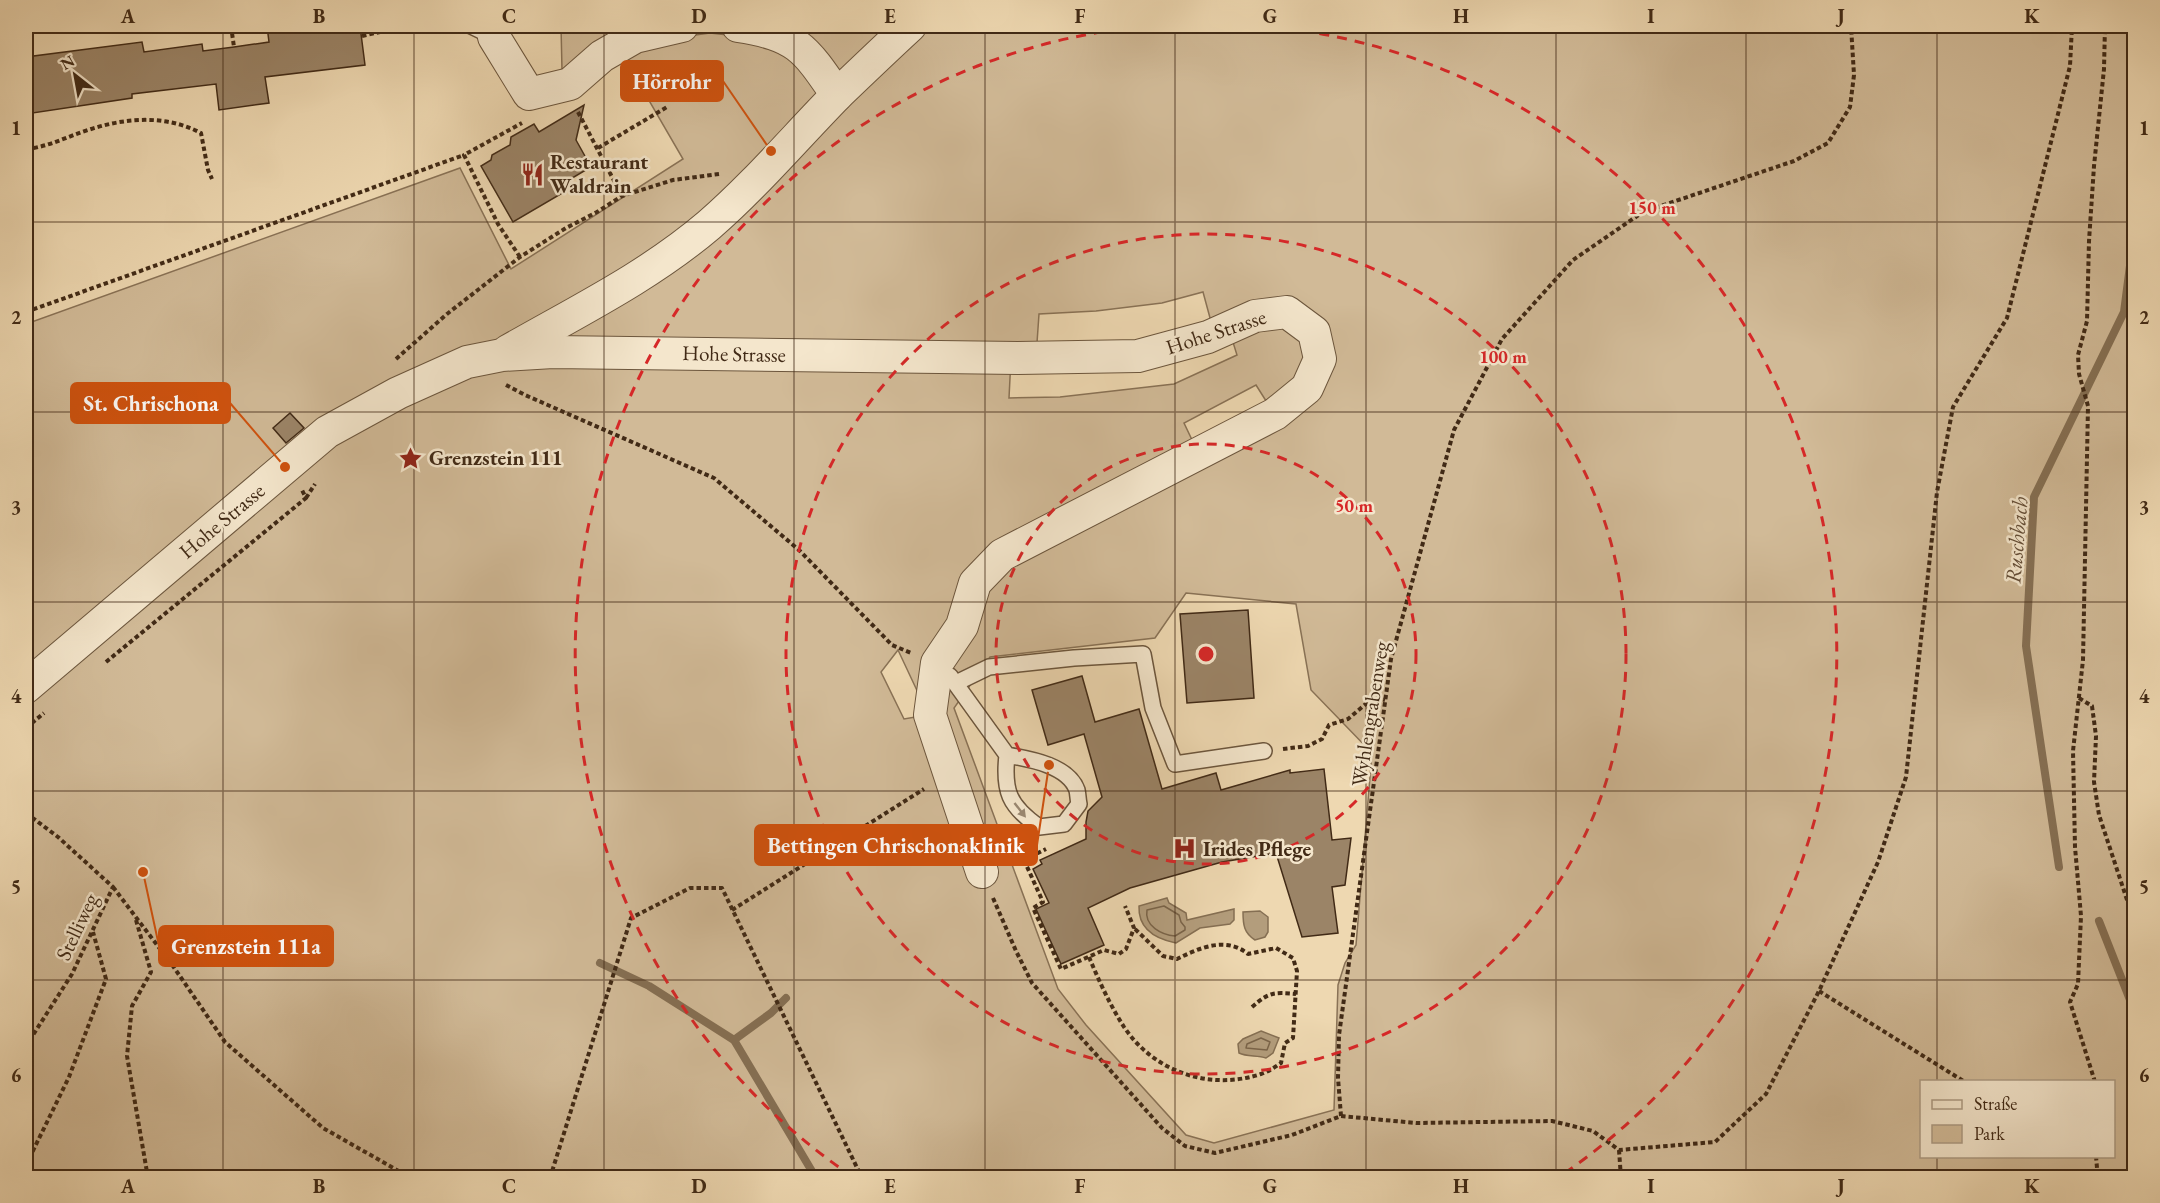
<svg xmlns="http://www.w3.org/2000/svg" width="2160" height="1203" viewBox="0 0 2160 1203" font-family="'EB Garamond',serif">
<rect width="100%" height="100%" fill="#eed8b1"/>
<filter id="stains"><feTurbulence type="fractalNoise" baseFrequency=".00333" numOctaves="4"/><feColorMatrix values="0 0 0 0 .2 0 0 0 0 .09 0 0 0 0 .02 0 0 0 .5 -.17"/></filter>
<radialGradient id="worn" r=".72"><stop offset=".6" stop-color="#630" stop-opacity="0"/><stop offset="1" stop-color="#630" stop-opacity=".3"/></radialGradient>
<g fill="#d1ba97" stroke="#897256" stroke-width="1.5" fill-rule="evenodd">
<path d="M 561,26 L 643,26 L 610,37 L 562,70 Z"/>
<path d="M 761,26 L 2134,26 L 2134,1177 L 26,1178 L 26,324 L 460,168 L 511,269 L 683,159 L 622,54 L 666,39 L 710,33 L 765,39 ZM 1203,292 L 1213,329 L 1227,323 L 1237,355 L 1174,384 L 1060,397 L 1009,398 L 1011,358 L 1036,357 L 1039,314 L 1096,311 L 1162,303 ZM 1256,385 L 1268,404 L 1194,444 L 1184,423 ZM 1186,593 L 1296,604 L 1311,690 L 1372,753 L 1356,945 L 1345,963 L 1338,985 L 1334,1110 L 1214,1143 L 1186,1135 L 1086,1025 L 1058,989 L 954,708 L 990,657 L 1155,638 ZM 898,650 L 928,714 L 927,715 L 904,719 L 881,672 ZM 1922,1082 L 2114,1082 L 2114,1156 L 1922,1156 Z"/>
</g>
<g fill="#b39d7c" stroke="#856f53" stroke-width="1.5">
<path d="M 1167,898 L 1169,903 L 1186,913 L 1187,920 L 1234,909 L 1234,920 L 1230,924 L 1200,928 L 1176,943 C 1156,939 1138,929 1139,906 Z"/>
<path d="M 1260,911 L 1268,917 L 1268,932 L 1265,937 L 1255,940 C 1244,933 1243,925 1243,912 Z"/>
<path d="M 1261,1031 L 1279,1038 L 1273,1053 L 1266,1058 C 1257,1055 1247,1057 1239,1053 L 1238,1044 L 1243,1039 Z"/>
</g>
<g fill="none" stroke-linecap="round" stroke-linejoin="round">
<g stroke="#7a6449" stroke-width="1.5">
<path d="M 1164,906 L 1179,915 L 1181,922 L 1185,927 L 1185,930 L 1175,936 C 1162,935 1144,926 1147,910 Z"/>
<path d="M 1261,1038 L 1270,1042 L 1267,1050 L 1246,1048 L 1247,1044 Z"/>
</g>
<g stroke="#856f53" stroke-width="8">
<path d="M 2132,53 L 2134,104"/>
<path d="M 2059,867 L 2026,646 L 2034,497 L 2124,312 L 2134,235"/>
<path d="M 2099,921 L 2134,1010"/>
<path d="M 600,963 L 649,986 L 734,1040 L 816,1178"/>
<path d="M 734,1040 L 771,1013 L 786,998"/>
</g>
</g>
<g fill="#9b8467" stroke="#412a16" stroke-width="1.5">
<path d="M 267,26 L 360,26 L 365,65 L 265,77 L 269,103 L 219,110 L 216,84 L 132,94 L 132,98 L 26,114 L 26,57 L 142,42 L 144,52 L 202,44 L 203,51 L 234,47 L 269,42 Z"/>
<path d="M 584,105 L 576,140 L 591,167 L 567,181 L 571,188 L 513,222 L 481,166 L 491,160 L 492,155 L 510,145 L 511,137 L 534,124 L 539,132 Z"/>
<path d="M 290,413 L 304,428 L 286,443 L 273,428 Z"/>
<path d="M 1248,610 L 1254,698 L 1187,703 L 1180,614 Z"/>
<path d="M 1082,676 L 1095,722 L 1139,709 L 1162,789 L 1216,773 L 1221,790 L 1290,770 L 1290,773 L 1324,769 L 1332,840 L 1351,838 L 1345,885 L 1332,887 L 1338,933 L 1302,937 L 1276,853 L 1222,862 L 1130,888 L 1088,908 L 1104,945 L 1061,964 L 1036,909 L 1049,903 L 1033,869 L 1042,864 L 1040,860 L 1086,839 L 1086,822 L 1088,811 L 1102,797 L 1084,734 L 1048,745 L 1032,690 Z"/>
</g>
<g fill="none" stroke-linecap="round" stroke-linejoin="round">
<defs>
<g id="lane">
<path d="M 471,26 L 494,37"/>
<path d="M 950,676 L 1007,755 C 1003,791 1009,806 1039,827 L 1064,824 L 1079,804 C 1078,800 1078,794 1077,790 C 1068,765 1029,759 1007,755"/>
<path d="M 956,683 L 989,667 L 1074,658 L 1143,654 L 1153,708 L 1175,764 L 1264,751"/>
</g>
<g id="street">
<path d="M 492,26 L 494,37 L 529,94 L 570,84 L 602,56 L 635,37 L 682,26"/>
<path d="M 738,26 C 797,35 805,48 837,95"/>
<path d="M 508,351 C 576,312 648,277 709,225 C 755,185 794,139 837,95 C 861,72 885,49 910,26"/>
<path d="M 26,687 L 327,432 L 398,393 L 467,362 L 502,355 L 553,352 L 1018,358 L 1138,356 L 1208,337 L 1255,316 L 1287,312 L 1314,332 L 1320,359 L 1307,388 L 1275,414 L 1002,555 L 975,583 L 962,626 L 937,663 L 930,715 L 982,872"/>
</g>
</defs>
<use href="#lane" stroke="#6c563d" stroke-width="18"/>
<use href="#street" stroke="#6c563d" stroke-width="34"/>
<g stroke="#412a16" stroke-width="4" stroke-dasharray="4.5 3" stroke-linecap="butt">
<path d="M 231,26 L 234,47"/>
<path d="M 362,36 L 380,32 L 381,26"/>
<path d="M 578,112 L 622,196"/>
<path d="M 598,148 L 667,107"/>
<path d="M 26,149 C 48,147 66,137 88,130 C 124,118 165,114 201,133 L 208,170 L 212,179"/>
<path d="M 26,187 L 26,196"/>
<path d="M 520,257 L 498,224 L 464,155 L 522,123"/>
<path d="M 26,312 L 464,155"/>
<path d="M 396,359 L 447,314 L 520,257 L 566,228 L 597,212 L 622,196 L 673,180 L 719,174"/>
<path d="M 506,385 L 525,395 L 714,478 L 799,550 L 892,645 L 911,653"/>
<path d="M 306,498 L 315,484"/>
<path d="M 106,662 L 306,498 L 302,490"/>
<path d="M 2079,698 L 2092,706 L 2096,736 L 2094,782 L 2099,815 L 2134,921"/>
<path d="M 26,728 L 44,713"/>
<path d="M 1283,749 L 1308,746 L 1322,739 L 1329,725 L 1348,719 L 1374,697 L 1385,700"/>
<path d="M 26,813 L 58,837 L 113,887 L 72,974 L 26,1046"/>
<path d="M 1024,860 L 1043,902 L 1033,908 L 1061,969 L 1104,950 L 1119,954 L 1126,949 L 1134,928 L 1125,906"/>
<path d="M 1009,864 L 1024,860 L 1046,849"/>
<path d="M 113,887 L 173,966 L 225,1042 L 323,1128 L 411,1178"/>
<path d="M 993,898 L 1016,951 L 1032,983 L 1162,1128 L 1185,1146 L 1215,1153 L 1292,1135 L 1341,1116 L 1416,1123 L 1552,1121 L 1593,1131 L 1619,1150 L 1715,1142 L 1766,1094 L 1819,991 L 1878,862 L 1906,777 L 1937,492 L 1953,407 L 2007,318 L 2070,66 L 2072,26"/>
<path d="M 732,910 L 924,789"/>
<path d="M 136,920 L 151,972 L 132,1006 L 127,1056 L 148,1178"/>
<path d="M 1089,957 C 1099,981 1110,1005 1124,1027 C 1154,1072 1210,1091 1261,1074 C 1268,1072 1275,1067 1281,1063 L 1285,1043 L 1293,1038 L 1297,971 L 1293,958 L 1276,948 L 1248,954 C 1226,936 1199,948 1177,959 L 1163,956 L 1134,928"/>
<path d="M 1819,991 L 1965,1082"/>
<path d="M 1252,1007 C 1269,992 1274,992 1296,994"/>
<path d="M 2095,1082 L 2070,1002 L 2078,984 L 2081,916 L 2075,847 L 2073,751 L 2083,660 L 2088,406 L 2079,374 L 2078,355 L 2087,321 L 2089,241 L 2094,166 L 2104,69 L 2105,26"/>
<path d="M 1341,1116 L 1338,1078 L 1339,1035 L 1391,659 L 1454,430 L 1502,339 L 1573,260 L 1643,212 L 1794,161 L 1828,143 L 1850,107 L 1854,75 L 1851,26"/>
<path d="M 1619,1150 L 1621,1178"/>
<path d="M 2096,1156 L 2097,1168 L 2104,1178"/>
<path d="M 26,1165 L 69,1077 L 106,979 L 93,932"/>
<path d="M 550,1178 L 631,918 L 690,888 L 722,888 L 862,1178"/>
</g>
<use href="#lane" stroke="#f4e6cc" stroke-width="15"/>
<use href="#street" stroke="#f4e6cc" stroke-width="32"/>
</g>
<defs><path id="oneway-solid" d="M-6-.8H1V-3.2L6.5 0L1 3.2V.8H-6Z" transform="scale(1.5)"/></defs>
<use fill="#9a8871" href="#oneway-solid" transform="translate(1020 810) rotate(52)"/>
<path fill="none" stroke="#412a16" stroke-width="1.5" stroke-opacity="0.55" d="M 223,26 L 223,1178M 414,26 L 414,1178M 604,26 L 604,1178M 794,26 L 794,1178M 985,26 L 985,1178M 1175,26 L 1175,1178M 1366,26 L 1366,1178M 1556,26 L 1556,1178M 1746,26 L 1746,1178M 1937,26 L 1937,1082M 26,222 L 2134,222M 26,412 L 2134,412M 26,602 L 2134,602M 26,791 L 2134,791M 26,980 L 2134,980M 1937,1156 L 1937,1178"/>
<g fill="none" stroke="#d62828" stroke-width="3" stroke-dasharray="10 8">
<circle cx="1206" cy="654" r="210"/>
<circle cx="1206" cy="654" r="420"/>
<path d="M853 1177A631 631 0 0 1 1146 26M1266 26A631 631 0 0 1 1559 1177"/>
</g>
<defs>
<symbol id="restaurant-bare" viewBox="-9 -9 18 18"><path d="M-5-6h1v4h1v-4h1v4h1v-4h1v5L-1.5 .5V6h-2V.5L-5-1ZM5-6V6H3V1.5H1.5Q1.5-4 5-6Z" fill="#8f2418" stroke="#f4e6cc" stroke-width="2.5" paint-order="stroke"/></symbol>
<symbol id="sight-bare" viewBox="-9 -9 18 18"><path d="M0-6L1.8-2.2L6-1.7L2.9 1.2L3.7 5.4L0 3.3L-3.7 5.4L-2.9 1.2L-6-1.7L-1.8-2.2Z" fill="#8f2418" stroke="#f4e6cc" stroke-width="2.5" paint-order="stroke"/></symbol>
<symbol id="hospital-bare" viewBox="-9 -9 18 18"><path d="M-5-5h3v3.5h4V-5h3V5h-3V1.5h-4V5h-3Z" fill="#8f2418" stroke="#f4e6cc" stroke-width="2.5" paint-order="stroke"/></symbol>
</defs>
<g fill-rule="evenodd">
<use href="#restaurant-bare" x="516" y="158" width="33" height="33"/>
<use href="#sight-bare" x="394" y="442" width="33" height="33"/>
<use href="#hospital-bare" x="1168" y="832" width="33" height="33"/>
</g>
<g text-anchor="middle" stroke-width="5" stroke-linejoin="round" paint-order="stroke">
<g font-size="21" font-weight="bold" fill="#412a16" stroke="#f4e6cc" text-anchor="start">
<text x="550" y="169">Restaurant<tspan x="550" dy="24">Waldrain</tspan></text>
<text x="429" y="465">Grenzstein 111</text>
<text x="1203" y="856">Irides Pflege</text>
</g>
<g font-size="21" fill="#412a16" stroke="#f4e6cc">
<text transform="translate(1216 332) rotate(-18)" y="7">Hohe Strasse</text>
<text transform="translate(734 354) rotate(1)" y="7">Hohe Strasse</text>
<text transform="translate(222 521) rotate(-40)" y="7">Hohe Strasse</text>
<text transform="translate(1370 714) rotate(-81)" y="7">Wyhlengrabenweg</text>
<text transform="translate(77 927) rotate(-65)" y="7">Stelliweg</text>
</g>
<g font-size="22" font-style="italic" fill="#634c35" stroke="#f4e6cc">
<text transform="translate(2016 540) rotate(-85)" y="8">Ruschbach</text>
</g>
</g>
<circle cx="1206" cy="654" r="9" fill="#d62828" stroke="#f4e6cc" stroke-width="3"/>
<g font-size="18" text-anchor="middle" font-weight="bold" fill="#d62828" stroke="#f4e6cc" stroke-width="5" stroke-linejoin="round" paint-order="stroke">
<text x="1652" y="214">150 m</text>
<text x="1503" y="363">100 m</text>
<text x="1354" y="512">50 m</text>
</g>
<path fill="none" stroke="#cf520e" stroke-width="2" d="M771 151L723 81M285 467L230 403M1049 765L1037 845M143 872L159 946"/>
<g fill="#cf520e" stroke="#f4e6cc" stroke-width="2">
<circle cx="771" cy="151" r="6"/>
<circle cx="285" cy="467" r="6"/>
<circle cx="1049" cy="765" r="6"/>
<circle cx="143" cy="872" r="6"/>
</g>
<g fill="#cf520e" stroke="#cf520e" stroke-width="2">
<rect x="621" y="61" width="102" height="40" rx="6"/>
<rect x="71" y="383" width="159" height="40" rx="6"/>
<rect x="755" y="825" width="282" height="40" rx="6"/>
<rect x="159" y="926" width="174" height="40" rx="6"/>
</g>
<g font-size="22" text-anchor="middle" font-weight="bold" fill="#fff">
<text x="672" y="89">Hörrohr</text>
<text x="151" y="411">St. Chrischona</text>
<text x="896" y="853">Bettingen Chrischonaklinik</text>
<text x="246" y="954">Grenzstein 111a</text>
</g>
<rect width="2160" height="1203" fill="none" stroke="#eed8b1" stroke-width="66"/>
<rect x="1920" y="1080" width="195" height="78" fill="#f4e6cc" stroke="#ac9b83" stroke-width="1.5"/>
<rect x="1932" y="1100" width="30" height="9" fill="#f4e6cc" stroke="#ac9b83" stroke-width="1.5"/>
<text x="1974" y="1110" font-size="18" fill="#412a16">Straße</text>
<rect x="1932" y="1125" width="30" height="18" fill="#d1ba97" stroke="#ac9b83" stroke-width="1.5"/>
<text x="1974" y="1140" font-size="18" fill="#412a16">Park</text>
<g transform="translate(75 75) rotate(329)" stroke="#f4e6cc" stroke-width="4.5" paint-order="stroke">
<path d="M0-4.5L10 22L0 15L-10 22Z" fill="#412a16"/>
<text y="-9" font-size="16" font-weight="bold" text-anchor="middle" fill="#412a16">N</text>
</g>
<rect x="33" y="33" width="2094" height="1137" fill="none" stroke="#412a16" stroke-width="2"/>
<g font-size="20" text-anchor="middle" font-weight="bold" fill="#412a16">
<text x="128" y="23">A</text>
<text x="319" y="23">B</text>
<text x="509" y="23">C</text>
<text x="699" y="23">D</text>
<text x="890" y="23">E</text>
<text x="1080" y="23">F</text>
<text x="1270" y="23">G</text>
<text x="1461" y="23">H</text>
<text x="1651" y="23">I</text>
<text x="1841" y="23">J</text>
<text x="2032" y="23">K</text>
<text x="16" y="135">1</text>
<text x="2144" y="135">1</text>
<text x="16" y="324">2</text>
<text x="2144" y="324">2</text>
<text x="16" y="514">3</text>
<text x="2144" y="514">3</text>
<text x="16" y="703">4</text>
<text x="2144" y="703">4</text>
<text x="16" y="893">5</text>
<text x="2144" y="893">5</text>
<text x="16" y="1082">6</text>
<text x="2144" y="1082">6</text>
<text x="128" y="1193">A</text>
<text x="319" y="1193">B</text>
<text x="509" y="1193">C</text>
<text x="699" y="1193">D</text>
<text x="890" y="1193">E</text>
<text x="1080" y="1193">F</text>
<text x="1270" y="1193">G</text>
<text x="1461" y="1193">H</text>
<text x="1651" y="1193">I</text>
<text x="1841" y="1193">J</text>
<text x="2032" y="1193">K</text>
</g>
<rect width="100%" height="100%" filter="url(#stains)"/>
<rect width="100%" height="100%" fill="url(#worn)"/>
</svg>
